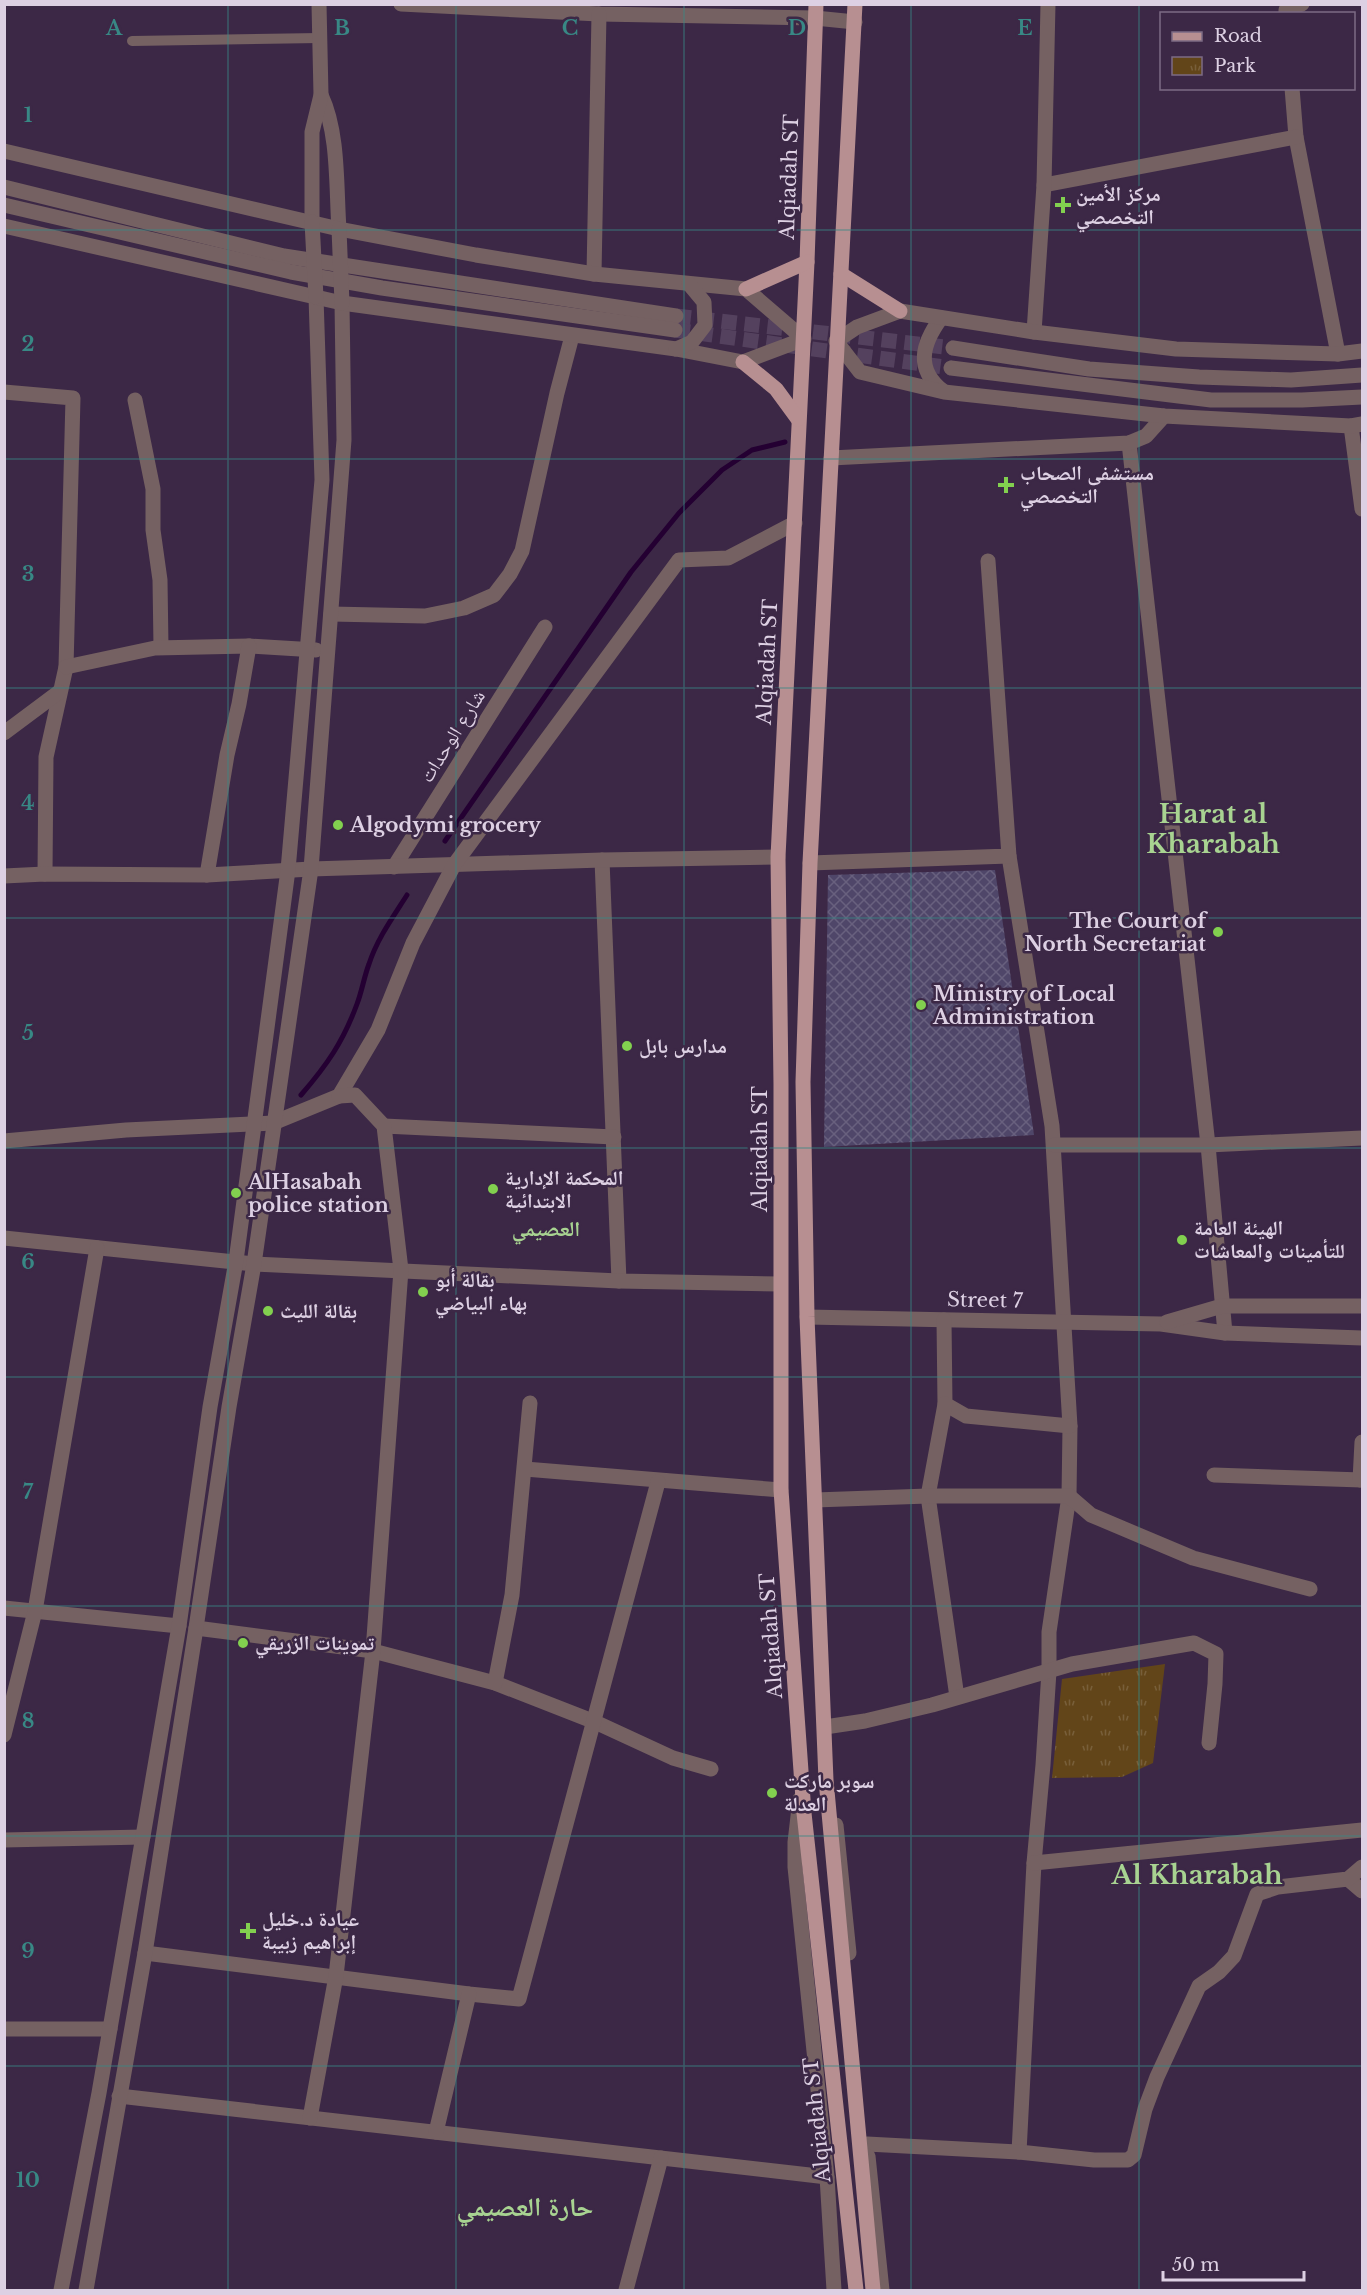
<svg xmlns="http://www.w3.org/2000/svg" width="1367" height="2295" viewBox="0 0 1367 2295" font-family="'Libre Baskerville','Noto Naskh Arabic',serif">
<defs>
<pattern id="park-tufts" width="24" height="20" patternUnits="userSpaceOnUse" patternTransform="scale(1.5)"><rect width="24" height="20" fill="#624519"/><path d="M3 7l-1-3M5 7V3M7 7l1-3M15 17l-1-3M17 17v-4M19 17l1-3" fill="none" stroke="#785f3a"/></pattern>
<pattern id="building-cross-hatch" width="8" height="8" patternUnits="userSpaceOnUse" patternTransform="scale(1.5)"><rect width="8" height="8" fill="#4f4669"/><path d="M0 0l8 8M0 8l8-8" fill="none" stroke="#68607e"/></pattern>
</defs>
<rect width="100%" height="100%" fill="#3c2846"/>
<path fill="url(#park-tufts)" d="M 1165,1664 L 1153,1763 L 1122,1777 L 1052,1778 L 1062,1679 Z"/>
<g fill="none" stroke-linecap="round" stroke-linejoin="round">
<g stroke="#240032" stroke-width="5">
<path d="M 445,841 L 631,572 L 679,513 L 722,470 L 752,450 L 785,442"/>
<path d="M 301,1095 C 327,1065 343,1042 357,1004 C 362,991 364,977 369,964 C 377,939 393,917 407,895"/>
</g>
</g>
<path fill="url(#building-cross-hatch)" d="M 995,870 L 1034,1135 L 824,1147 L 828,875 Z"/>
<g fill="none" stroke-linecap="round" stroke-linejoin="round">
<g stroke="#54415e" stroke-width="15" stroke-dasharray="15 8" stroke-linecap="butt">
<path d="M 676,316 L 953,348"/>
<path d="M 675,330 L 951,368"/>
</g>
<path stroke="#756162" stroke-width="10" d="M 132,41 L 320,38"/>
<g stroke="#756162" stroke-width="15">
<path d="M 401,4 L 599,14 L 815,18 L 855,22"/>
<path d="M 1286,14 L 1286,10 L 1302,4"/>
<path d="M 1292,88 L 1296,137 L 1338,354"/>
<path d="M 321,95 C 339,133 336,187 339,229"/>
<path d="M 1044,185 L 1296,137"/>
<path d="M 312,222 L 312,132 L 321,95 L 319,4"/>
<path d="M 594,274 L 599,14"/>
<path d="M 1034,332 L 1044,185 L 1048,4"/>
<path d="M 4,392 L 73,398 L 66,667 L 46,757 L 45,874"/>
<path d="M 135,400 L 153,489 L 153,530 L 160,580 L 161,647"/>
<path d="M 1351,426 L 1362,509"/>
<path d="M 1129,443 L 1208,1145 L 1225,1333"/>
<path d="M 831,458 L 1129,443 L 1146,436 L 1164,416"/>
<path d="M 331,614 L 425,616 L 464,608 L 494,595 L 510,574 L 522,551 L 557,393 L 572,336"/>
<path d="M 66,667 L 155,648 L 249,646 L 316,650"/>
<path d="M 4,733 L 59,692"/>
<path d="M 1009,856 L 1052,1126 L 1070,1426 L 1069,1496 L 1049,1632 L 1049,1671 L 1043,1765 L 1034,1863 L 1019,2152"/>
<path d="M 602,860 L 619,1281"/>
<path d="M 810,863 L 1009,856 L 988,561"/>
<path d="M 394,867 L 545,627"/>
<path d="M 207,875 L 227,755 L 239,704 L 249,646"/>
<path d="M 4,876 L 45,874 L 207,875 L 311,869 L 602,860 L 778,857"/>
<path d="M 384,1126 L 614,1137"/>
<path d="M 4,1141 L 126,1130 L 273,1123 L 339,1096 L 378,1030 L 413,943 L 454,865 L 679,560 L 728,558 L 795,523"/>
<path d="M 1054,1145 L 1208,1145 L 1362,1138"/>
<path d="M 4,1238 L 254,1264 L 619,1281 L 780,1284"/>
<path d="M 807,1317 L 1161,1324 L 1225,1333 L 1362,1338"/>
<path d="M 944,1320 L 945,1404 L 966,1416 L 1070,1426"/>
<path d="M 1167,1322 L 1222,1306 L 1362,1306"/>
<path d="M 945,1404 L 928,1496 L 957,1697"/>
<path d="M 525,1469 L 781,1490"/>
<path d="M 1214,1475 L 1362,1480"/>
<path d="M 1360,1480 L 1362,1442"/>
<path d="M 815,1500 L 928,1496 L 1069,1496 L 1091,1515 L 1193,1558 L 1310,1589"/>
<path d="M 4,1608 L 179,1626"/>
<path d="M 196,1628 L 373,1651 L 495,1683 L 595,1722 L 673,1758 L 711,1769"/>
<path d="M 495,1683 L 512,1595 L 530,1403"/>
<path d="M 825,1727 L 865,1721 L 932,1705 L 1072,1664 L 1194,1643 L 1216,1654 L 1215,1684 L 1209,1743"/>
<path d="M 4,1735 L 35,1611 L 97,1248"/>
<path d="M 4,1840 L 143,1837"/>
<path d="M 1034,1863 L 1362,1830"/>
<path d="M 1348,1879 L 1362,1891"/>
<path d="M 145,1953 L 469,1994 L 519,1999 L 658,1482"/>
<path d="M 4,2029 L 110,2029"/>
<path d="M 119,2096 L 827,2177"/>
<path d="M 310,2118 L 336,1976 L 373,1651 L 401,1270 L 384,1126 L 355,1095 L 339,1096"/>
<path d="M 436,2132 L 469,1994"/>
<path d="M 867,2144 L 1019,2152 L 1094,2160 L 1128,2160 L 1134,2155 L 1145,2109 L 1157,2077 L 1199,1986 L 1219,1972 L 1234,1956 L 1257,1894 L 1278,1887 L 1348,1879 L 1362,1867"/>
<path d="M 61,2290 L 99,2093 L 179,1626 L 210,1407 L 236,1261 L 288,870 L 322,480 L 316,297"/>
<path d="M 86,2290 L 145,1953 L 196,1628 L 229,1407 L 254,1264 L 311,869 L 344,440 L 342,303"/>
<path d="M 626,2290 L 661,2158"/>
</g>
<g stroke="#756162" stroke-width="15">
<path d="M 4,151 L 339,229 L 476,255 L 594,274 L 746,289 L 804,339 L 743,362 L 676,349 L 342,303 L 4,226"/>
<path d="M 4,187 L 284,256 L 676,316"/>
<path d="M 4,205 L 291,272 L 382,288 L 675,330"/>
<path d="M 941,318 C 922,344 915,369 943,391"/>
<path d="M 953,348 L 1089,369 L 1199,377 L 1291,380 L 1362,375"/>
<path d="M 676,349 L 692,342 L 705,325 L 704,302 L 689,284"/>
<path d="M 1362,351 L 1338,354 L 1176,349 L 1034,332 L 900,311 L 857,327 L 836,341 L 860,372 L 944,392 L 1164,416 L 1351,426 L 1362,424"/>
<path d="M 951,368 L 1211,400 L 1302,400 L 1362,397"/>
<path d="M 800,1799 L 795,1842 L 795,1867 L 827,2177 L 834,2290"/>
<path d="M 836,1825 L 849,1953"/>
<path d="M 868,2156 L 882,2290"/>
</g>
<g stroke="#b78f91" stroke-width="15">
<path d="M 816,4 L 807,262 L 778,857 L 781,1084 L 781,1490 L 804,1813 L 856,2290"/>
<path d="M 855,4 L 810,863 L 803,1082 L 807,1317 L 826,1780 L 873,2290"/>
<path d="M 841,274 L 900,311"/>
<path d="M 746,289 L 807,262"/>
<path d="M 743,362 L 776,389 L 798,419"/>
</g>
<g stroke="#756162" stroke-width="15">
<path d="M 312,222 L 316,297"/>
<path d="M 339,229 L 342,303"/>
</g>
</g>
<path fill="none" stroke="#388885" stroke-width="1.5" stroke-opacity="0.55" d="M 228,4 L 228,2290M 456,4 L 456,2290M 684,4 L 684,2290M 911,4 L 911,2290M 1139,4 L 1139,2290M 4,230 L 1362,230M 4,459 L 1362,459M 4,688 L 1362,688M 4,918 L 1362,918M 4,1148 L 1362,1148M 4,1377 L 1362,1377M 4,1606 L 1362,1606M 4,1836 L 1362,1836M 4,2066 L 1362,2066"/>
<g fill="#82d04f" stroke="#3c2846" stroke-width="2">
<path d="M1060 196h6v6h6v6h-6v6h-6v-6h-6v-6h6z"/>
<path d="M1003 476h6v6h6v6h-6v6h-6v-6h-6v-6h6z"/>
<circle cx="338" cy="825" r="6"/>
<circle cx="1218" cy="932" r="6"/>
<circle cx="921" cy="1005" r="6"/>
<circle cx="627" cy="1046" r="6"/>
<circle cx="493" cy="1189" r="6"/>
<circle cx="236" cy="1193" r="6"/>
<circle cx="1182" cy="1240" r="6"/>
<circle cx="423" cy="1292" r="6"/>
<circle cx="268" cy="1311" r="6"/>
<circle cx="243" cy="1643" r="6"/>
<circle cx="772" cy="1793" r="6"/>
<path d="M245 1922h6v6h6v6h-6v6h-6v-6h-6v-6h6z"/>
</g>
<g text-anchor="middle" stroke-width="5" stroke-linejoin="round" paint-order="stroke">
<g font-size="20" fill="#ddd0e3" stroke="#3c2846">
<text transform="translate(789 177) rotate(-88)" y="7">Alqiadah ST</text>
<text transform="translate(767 662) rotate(-87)" y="7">Alqiadah ST</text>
<text transform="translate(452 736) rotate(-58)" y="7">شارع الوحدات</text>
<text transform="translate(760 1149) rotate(-90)" y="7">Alqiadah ST</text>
<text transform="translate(985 1300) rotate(1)" y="7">Street 7</text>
<text transform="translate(771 1636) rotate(-94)" y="7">Alqiadah ST</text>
<text transform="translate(817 2120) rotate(-96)" y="7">Alqiadah ST</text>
</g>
<g font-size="20" font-weight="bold" fill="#ddd0e3" stroke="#3c2846" text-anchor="start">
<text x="1076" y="201">مركز الأمين<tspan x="1076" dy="23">التخصصي</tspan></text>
<text x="1020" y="480">مستشفى الصحاب<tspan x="1020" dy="23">التخصصي</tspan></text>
<text x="350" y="832">Algodymi grocery</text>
<text x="1206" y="928" text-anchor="end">The Court of<tspan x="1206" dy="23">North Secretariat</tspan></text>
<text x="933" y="1001">Ministry of Local<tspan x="933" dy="23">Administration</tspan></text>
<text x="639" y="1053">مدارس بابل</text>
<text x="505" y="1185">المحكمة الإدارية<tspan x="505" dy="23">الابتدائية</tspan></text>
<text x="248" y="1189">AlHasabah<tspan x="248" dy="23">police station</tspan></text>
<text x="1194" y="1235">الهيئة العامة<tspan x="1194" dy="23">للتأمينات والمعاشات</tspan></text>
<text x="435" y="1287">بقالة أبو<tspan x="435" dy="23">بهاء البياضي</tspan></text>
<text x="280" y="1318">بقالة الليث</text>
<text x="255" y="1650">تموينات الزريقي</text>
<text x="784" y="1788">سوبر ماركت<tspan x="784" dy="23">العدلة</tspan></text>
<text x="262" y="1926">عيادة د.خليل<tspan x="262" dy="23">إبراهيم زبيبة</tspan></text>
</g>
<g font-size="21" font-weight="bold" fill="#a8d391" stroke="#3c2846">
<text x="546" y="1236">العصيمي</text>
</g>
<g font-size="26" font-weight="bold" fill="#a8d391" stroke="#3c2846">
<text x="1213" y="823">Harat al<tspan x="1213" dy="30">Kharabah</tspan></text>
<text x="1197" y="1884">Al Kharabah</text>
<text x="525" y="2216">حارة العصيمي</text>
</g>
</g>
<g font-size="20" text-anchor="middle" font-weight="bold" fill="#388885" stroke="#3c2846" stroke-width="5" stroke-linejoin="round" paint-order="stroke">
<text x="114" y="35">A</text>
<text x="342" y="35">B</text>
<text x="570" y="35">C</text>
<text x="797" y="35">D</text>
<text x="1025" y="35">E</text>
<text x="28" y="122">1</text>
<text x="28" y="351">2</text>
<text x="28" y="581">3</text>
<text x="28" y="810">4</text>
<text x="28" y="1040">5</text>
<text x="28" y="1269">6</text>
<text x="28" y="1499">7</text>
<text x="28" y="1728">8</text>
<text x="28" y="1958">9</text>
<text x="28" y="2187">10</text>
</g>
<rect width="1367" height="2295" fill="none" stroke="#ddd0e3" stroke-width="12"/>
<rect x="1160" y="12" width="195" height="78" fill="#3c2846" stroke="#7c6b85" stroke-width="1.5"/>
<rect x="1172" y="32" width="30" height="9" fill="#b78f91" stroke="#7c6b85" stroke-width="1.5"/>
<text x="1214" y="42" font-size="18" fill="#ddd0e3">Road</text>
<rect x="1172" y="57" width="30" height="18" fill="url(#park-tufts)" stroke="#7c6b85" stroke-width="1.5"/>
<text x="1214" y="72" font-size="18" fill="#ddd0e3">Park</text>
<path d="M1163 2271v9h141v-9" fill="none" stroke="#ddd0e3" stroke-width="3"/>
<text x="1172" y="2271" font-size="18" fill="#ddd0e3" stroke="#3c2846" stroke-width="4.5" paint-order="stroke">50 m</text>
</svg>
